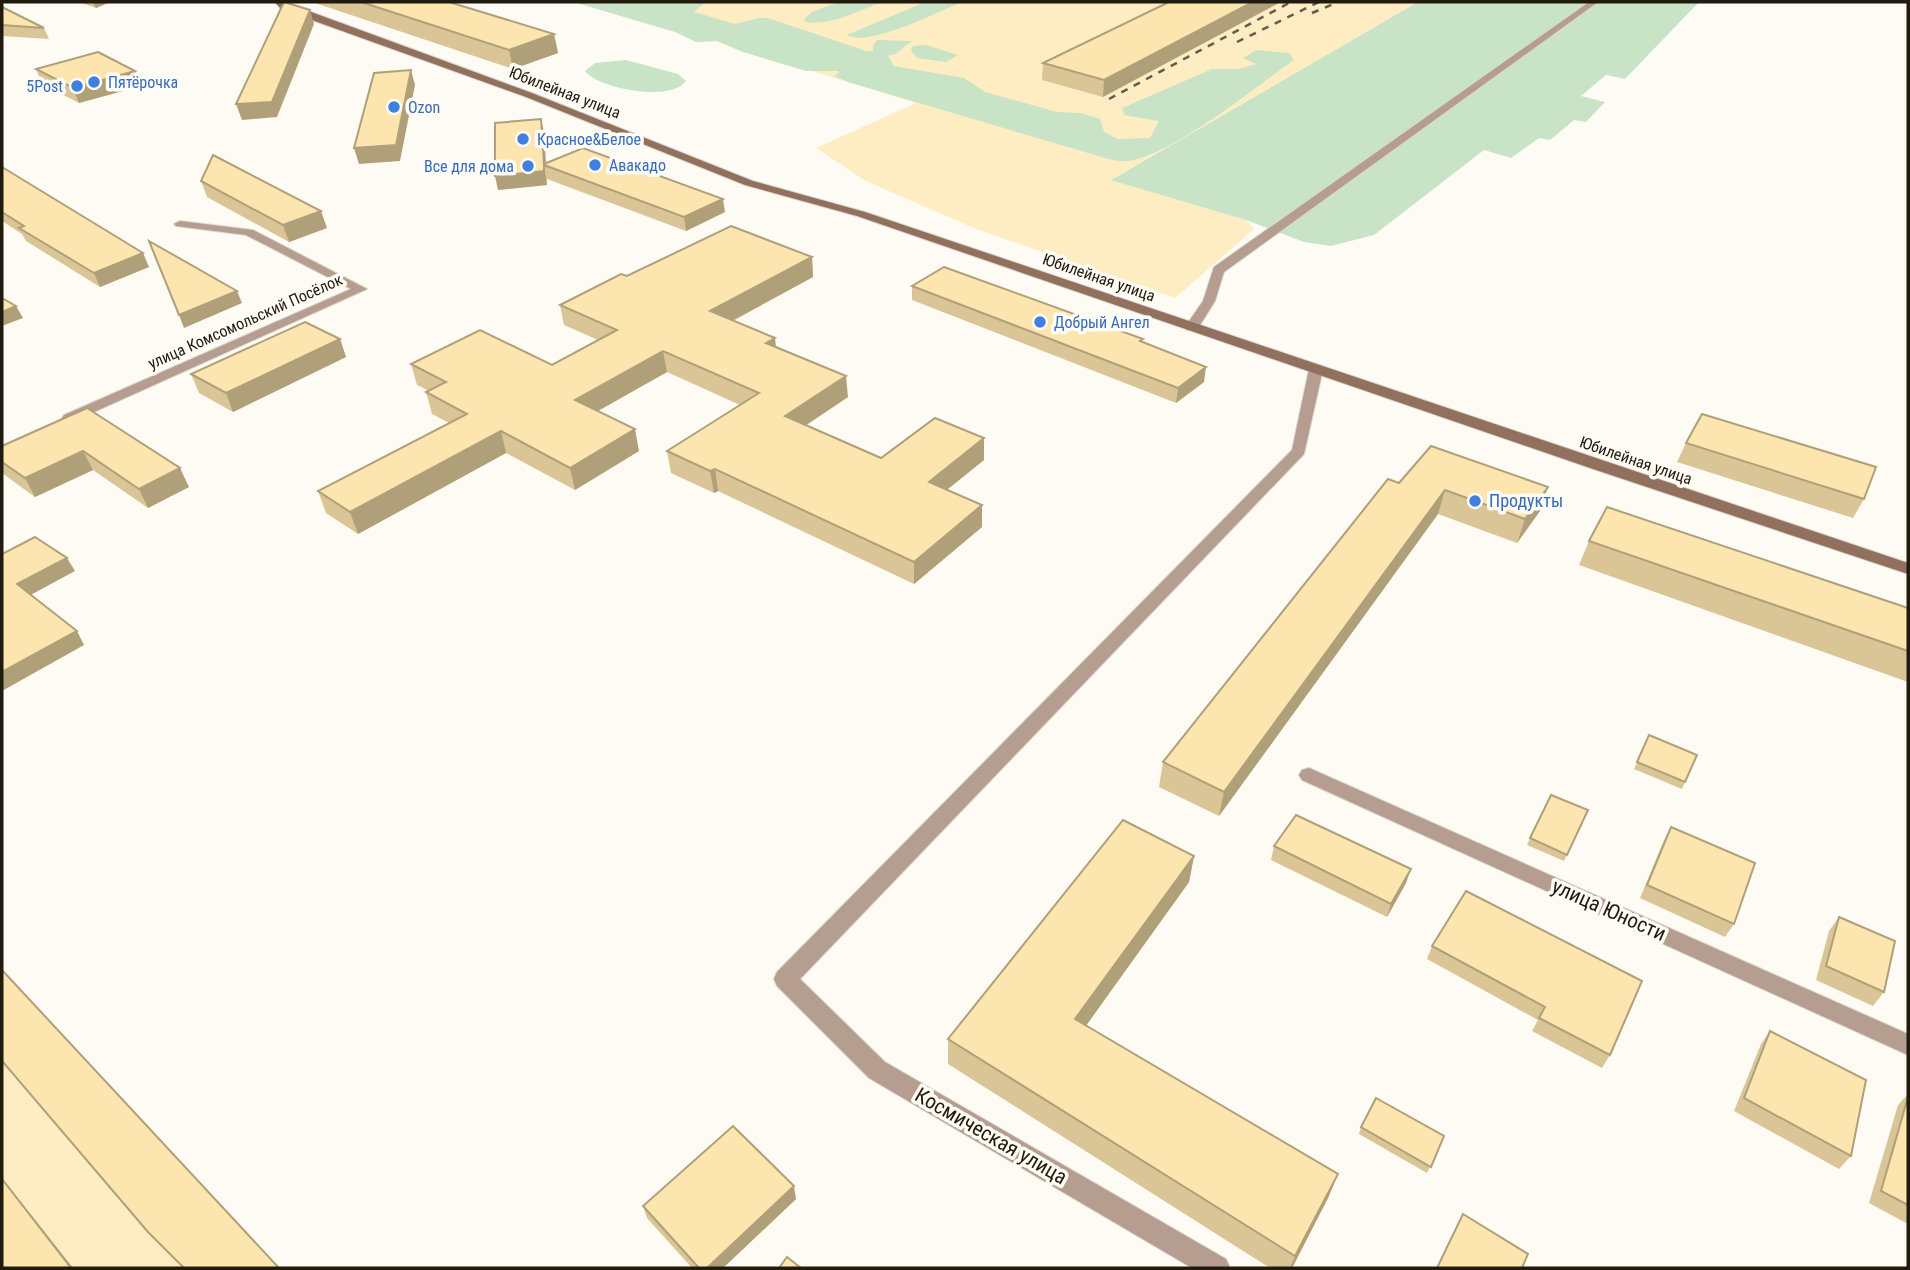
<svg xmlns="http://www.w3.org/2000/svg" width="1910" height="1270" viewBox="0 0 1910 1270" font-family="'Roboto Condensed',sans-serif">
<rect width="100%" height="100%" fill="#fefbf4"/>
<g fill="#feecc2">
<path d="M 589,2 L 1418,2 L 1112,179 L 1246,220 L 1254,229 L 1175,298 L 976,229 L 866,181 L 816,148 L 916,103 Z"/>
<path d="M 2,970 L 278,1268 L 2,1268 Z"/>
</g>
<g fill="#c9e3c6">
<path d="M 573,2 L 706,2 L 694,12 L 735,24 L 759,18 L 768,18 L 866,51 L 873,51 L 873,45 L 877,40 L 912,41 L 895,54 L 888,56 L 894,66 L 964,78 L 985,92 L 1057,112 L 1081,113 L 1100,119 L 1104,132 L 1118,139 L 1150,138 L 1159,121 L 1124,115 L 1122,108 L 1212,69 L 1239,69 L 1256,64 L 1243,58 L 1256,50 L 1289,53 L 1294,60 C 1251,90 1183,147 1134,160 C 1127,162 1119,161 1112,160 L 848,82 L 834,76 L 839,73 L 838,71 L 806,71 L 743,52 L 717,41 L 696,42 L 675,32 Z"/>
<path d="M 839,2 L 882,2 C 858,11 832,26 806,22 L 804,19 L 812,12 Z"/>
<path d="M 925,2 L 962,2 C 939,11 868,48 847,35 Z"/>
<path d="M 1418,2 L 1699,2 L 1625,79 L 1606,75 L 1581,96 L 1605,102 L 1586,122 L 1574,120 L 1550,140 L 1539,138 L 1511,158 L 1484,150 L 1374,235 L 1331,246 L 1304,242 L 1246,220 L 1111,180 Z"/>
<path d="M 926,45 L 958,55 L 946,62 L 917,58 L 911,50 L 913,46 Z"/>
<path d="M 626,60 L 678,74 L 686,81 C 670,103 597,88 585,71 L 595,63 Z"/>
</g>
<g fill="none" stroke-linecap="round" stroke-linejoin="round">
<defs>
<g id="street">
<path d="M 1589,2 L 1598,2 L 1224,272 L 1215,301 L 1197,330 L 1187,330 L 1185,327 L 1203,301 L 1214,267 Z"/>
<path d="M 180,221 L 253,230 L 367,289 L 74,421 L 64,421 L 62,418 L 64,415 L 351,289 L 246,235 L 176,226 L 174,224 Z"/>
<path d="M 1316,365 L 1323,369 L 1304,454 L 800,979 L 885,1062 L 1226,1259 L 1230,1268 L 1192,1268 L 869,1078 L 777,986 L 774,979 L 777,972 L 1292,450 L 1309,369 Z"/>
<path d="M 1309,768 L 1908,1034 L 1908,1055 L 1302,780 L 1299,775 L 1302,770 Z"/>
</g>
<path id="secondary" d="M 275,2 L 284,2 L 532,93 L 753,181 L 865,212 L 1908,563 L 1908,574 L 1593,469 L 857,216 L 745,185 L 526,97 L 281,9 Z"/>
</defs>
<use href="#street" stroke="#dbd7cf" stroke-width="2"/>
<use href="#secondary" stroke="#dbd7cf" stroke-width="2"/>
<use href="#street" fill="#b59d90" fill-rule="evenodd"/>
<use href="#secondary" fill="#92705e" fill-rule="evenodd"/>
<g stroke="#615c51" stroke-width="2.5" stroke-dasharray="7 7" stroke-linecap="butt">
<path d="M 1312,13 L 1338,2"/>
<path d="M 1237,42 L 1319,2"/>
<path d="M 1109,99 L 1291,2"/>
</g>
</g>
<g fill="#d9c596">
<path d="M 79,2 L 110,2 L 96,8 Z"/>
<path d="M 312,2 L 449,2 L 554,34 L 558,53 L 513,69 Z"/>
<path d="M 1169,2 L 1103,97 L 1042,80 L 1043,63 Z"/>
<path d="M 2,7 L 44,28 L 49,39 L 2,36 Z"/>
<path d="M 36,69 L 141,86 L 79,103 L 42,84 Z"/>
<path d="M 544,132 L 546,163 L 725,212 L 686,231 L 547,179 L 547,185 L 498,190 Z"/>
<path d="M 2,167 L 149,267 L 100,287 L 26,241 L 22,234 L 2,221 Z"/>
<path d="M 201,181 L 327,228 L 289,242 L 207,197 Z"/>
<path d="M 812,257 L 813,277 L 733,321 L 775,347 L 848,397 L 806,425 L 881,458 L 984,438 L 984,460 L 947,490 L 982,527 L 914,584 L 718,491 L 714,493 L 671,473 L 667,451 L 740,405 L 667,372 L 598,411 L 639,451 L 575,490 L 506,453 L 358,534 L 326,513 L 318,491 L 449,423 L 432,414 L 426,392 L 429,391 L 417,385 L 411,364 L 552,365 L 598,340 L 564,325 L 560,305 L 627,276 Z"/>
<path d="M 912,286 L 1142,342 L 1204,382 L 1176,403 L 912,300 Z"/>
<path d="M 340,339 L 346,357 L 233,412 L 199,393 L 191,374 Z"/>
<path d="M 87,408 L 189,487 L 148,508 L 93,470 L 35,497 L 2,473 L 2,446 Z"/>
<path d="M 1686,443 L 1864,499 L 1853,518 L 1677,462 Z"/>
<path d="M 1431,446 L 1540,511 L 1517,543 L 1438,514 L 1219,816 L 1159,787 L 1163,762 Z"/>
<path d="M 1589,541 L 1908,608 L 1908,682 L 1579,565 Z"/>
<path d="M 1649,735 L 1685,782 L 1682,789 L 1634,769 Z"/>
<path d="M 1551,795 L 1588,810 L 1564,861 L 1527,845 Z"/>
<path d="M 1671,827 L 1734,924 L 1725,937 L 1640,898 L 1664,840 Z"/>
<path d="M 1274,846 L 1406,883 L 1387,917 L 1271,860 Z"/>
<path d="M 1194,856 L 1189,882 L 1086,1025 L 1338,1174 L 1328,1198 L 1292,1268 L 1270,1268 L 948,1064 L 948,1039 Z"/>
<path d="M 1466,891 L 1610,1055 L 1602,1068 L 1532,1031 L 1538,1020 L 1427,959 L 1432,946 Z"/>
<path d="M 1839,917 L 1884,992 L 1873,1006 L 1816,980 L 1829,931 Z"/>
<path d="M 1770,1031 L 1851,1156 L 1839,1169 L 1734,1111 L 1761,1044 Z"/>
<path d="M 1908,1094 L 1908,1224 L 1869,1203 L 1898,1105 Z"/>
<path d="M 1361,1127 L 1444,1136 L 1427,1173 L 1359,1134 Z"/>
<path d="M 796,1199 L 723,1268 L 692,1268 L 647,1218 L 643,1206 Z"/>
</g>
<g fill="#b0a07a">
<path d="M 93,2 L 110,2 L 96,8 Z"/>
<path d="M 1253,2 L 1281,2 L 1103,97 L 1104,80 Z"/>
<path d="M 310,10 L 314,24 L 277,117 L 242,120 L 236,104 Z"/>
<path d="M 554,34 L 558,53 L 513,69 L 509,50 Z"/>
<path d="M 411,70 L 415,85 L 400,161 L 359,164 L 354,148 Z"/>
<path d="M 135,71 L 141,86 L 79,103 L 73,88 Z"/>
<path d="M 541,119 L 544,132 L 546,166 L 544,165 Z"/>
<path d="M 544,165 L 547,185 L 498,190 L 495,176 Z"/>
<path d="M 723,199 L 725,212 L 686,231 L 684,217 Z"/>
<path d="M 321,211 L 327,228 L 289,242 L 283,225 Z"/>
<path d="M 143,253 L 149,267 L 100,287 L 94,273 Z"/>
<path d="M 812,257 L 813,277 L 713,331 L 710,311 Z"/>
<path d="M 237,291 L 242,303 L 184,328 L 179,315 Z"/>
<path d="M 16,306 L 23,318 L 2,326 L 2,312 Z"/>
<path d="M 775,338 L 777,358 L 766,343 Z"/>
<path d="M 340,339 L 346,357 L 233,412 L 226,393 Z"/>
<path d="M 663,351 L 667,372 L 580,421 L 575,400 Z"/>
<path d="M 1206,367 L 1204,382 L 1176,403 L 1178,388 Z"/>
<path d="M 846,376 L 848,397 L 787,438 L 785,416 Z"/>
<path d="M 635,429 L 639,451 L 575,490 L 570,468 Z"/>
<path d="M 501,431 L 506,453 L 358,534 L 350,512 Z"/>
<path d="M 984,438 L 984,460 L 929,504 L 929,482 Z"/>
<path d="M 83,451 L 93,470 L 35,497 L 25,478 Z"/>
<path d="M 180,468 L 189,487 L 148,508 L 139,489 Z"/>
<path d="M 715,469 L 718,491 L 714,493 L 710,471 Z"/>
<path d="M 1548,487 L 1540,511 L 1517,543 L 1525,519 Z"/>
<path d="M 1445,490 L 1438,514 L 1219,816 L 1224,792 Z"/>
<path d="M 982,505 L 982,527 L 914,584 L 914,562 Z"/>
<path d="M 67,558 L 75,571 L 25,598 L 17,584 Z"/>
<path d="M 77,631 L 84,645 L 2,691 L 2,672 Z"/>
<path d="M 1194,856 L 1189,882 L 1073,1044 L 1075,1019 Z"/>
<path d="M 1411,869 L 1406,883 L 1387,917 L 1391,904 Z"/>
<path d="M 1338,1174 L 1328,1198 L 1292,1268 L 1290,1268 L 1295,1256 Z"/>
<path d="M 2,1178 L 73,1268 L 71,1268 L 2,1179 Z"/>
<path d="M 794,1186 L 796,1199 L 723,1268 L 707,1268 Z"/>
</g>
<g fill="#fce5ae" stroke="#b0a07a" stroke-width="2">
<path d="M 284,2 L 310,10 L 272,102 L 236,104 Z"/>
<path d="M 361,2 L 449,2 L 554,34 L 509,50 Z"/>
<path d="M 1169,2 L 1253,2 L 1104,80 L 1043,63 Z"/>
<path d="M 2,7 L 44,28 L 2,25 Z"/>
<path d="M 98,52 L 135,71 L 73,88 L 36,69 Z"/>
<path d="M 411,70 L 396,145 L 354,148 L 374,73 Z"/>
<path d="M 541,119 L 544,164 L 583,148 L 723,199 L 684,217 L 544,165 L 544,171 L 495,176 L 495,123 Z"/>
<path d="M 213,155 L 321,211 L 283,225 L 201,181 Z"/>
<path d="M 2,167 L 143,253 L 94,273 L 19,228 L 24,226 L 2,212 Z"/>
<path d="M 731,226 L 812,257 L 710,311 L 775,338 L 766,343 L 846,376 L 785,416 L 881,458 L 935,418 L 984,438 L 929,482 L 982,505 L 914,562 L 715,469 L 710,471 L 667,451 L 759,393 L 663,351 L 575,400 L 635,429 L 570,468 L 501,431 L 350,512 L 318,491 L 467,414 L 426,392 L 446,382 L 411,364 L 480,330 L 552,365 L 617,330 L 560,305 L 621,274 L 627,276 Z"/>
<path d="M 149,241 L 237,291 L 179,315 Z"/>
<path d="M 944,267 L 1143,339 L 1140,341 L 1206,367 L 1178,388 L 912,286 Z"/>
<path d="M 2,298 L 16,306 L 2,312 Z"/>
<path d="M 305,322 L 340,339 L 226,393 L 191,374 Z"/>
<path d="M 87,408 L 180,468 L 139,489 L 83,451 L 25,478 L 2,462 L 2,446 Z"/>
<path d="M 1702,414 L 1876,467 L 1864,499 L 1686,443 Z"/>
<path d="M 1431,446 L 1548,487 L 1525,519 L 1445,490 L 1224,792 L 1163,762 L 1388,479 L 1399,483 Z"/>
<path d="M 1607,507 L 1908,608 L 1908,651 L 1589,541 Z"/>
<path d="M 35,537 L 67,558 L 17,584 L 77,631 L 2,672 L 2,554 Z"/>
<path d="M 1649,735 L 1697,755 L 1685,782 L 1637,762 Z"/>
<path d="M 1551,795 L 1588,810 L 1567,855 L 1530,838 Z"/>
<path d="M 1296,815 L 1411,869 L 1391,904 L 1274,846 Z"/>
<path d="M 1123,820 L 1194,856 L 1075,1019 L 1338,1174 L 1295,1256 L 948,1039 Z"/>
<path d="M 1671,827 L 1755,863 L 1734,924 L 1647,885 Z"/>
<path d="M 1466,891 L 1642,981 L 1610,1055 L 1539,1018 L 1545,1007 L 1432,946 Z"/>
<path d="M 1839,917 L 1895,941 L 1884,992 L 1826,966 Z"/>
<path d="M 2,970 L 279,1268 L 184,1268 L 148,1232 L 2,1061 Z"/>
<path d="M 1770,1031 L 1866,1080 L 1851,1156 L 1744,1098 Z"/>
<path d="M 1908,1097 L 1908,1205 L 1881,1191 Z"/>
<path d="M 1376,1098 L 1444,1136 L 1431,1167 L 1361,1127 Z"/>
<path d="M 733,1126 L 794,1186 L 707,1268 L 699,1268 L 643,1206 Z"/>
<path d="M 2,1179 L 71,1268 L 2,1268 Z"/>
<path d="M 1463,1214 L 1528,1254 L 1522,1268 L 1437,1268 Z"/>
<path d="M 787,1257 L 801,1268 L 779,1268 Z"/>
</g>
<g fill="#3f7fe0" stroke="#fefbf4" stroke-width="2.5">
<circle cx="94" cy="82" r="7"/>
<circle cx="77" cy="86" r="7"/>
<circle cx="394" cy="107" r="7"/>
<circle cx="523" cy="139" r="7"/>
<circle cx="595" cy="165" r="7"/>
<circle cx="528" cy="166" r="7"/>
<circle cx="1040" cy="322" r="7"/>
<circle cx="1475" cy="501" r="7"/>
</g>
<g text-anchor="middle" stroke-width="7" stroke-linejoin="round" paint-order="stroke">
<g font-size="16" fill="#366cbe" stroke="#fefbf4" text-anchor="start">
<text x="108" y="88">Пятёрочка</text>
<text x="63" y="92" text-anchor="end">5Post</text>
<text x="408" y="113">Ozon</text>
<text x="537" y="145">Красное&amp;Белое</text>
<text x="609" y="171">Авакадо</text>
<text x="514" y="172" text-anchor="end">Все для дома</text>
<text x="1054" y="328">Добрый Ангел</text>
</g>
<g font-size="16" fill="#211b0f" stroke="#fefbf4">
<text transform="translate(565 92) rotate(21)" y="6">Юбилейная улица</text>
<text transform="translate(1099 277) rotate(19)" y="6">Юбилейная улица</text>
<text transform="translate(245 321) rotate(-24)" y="6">улица Комсомольский Посёлок</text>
<text transform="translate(1636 460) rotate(19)" y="6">Юбилейная улица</text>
</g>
<g font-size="18" fill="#366cbe" stroke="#fefbf4" text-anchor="start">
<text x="1489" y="507">Продукты</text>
</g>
<g font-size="21" fill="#211b0f" stroke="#fefbf4">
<text transform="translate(1609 910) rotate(24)" y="7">улица Юности</text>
<text transform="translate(991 1136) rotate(30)" y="7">Космическая улица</text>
</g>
</g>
<rect width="1910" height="1270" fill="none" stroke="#211b0f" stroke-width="7"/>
</svg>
